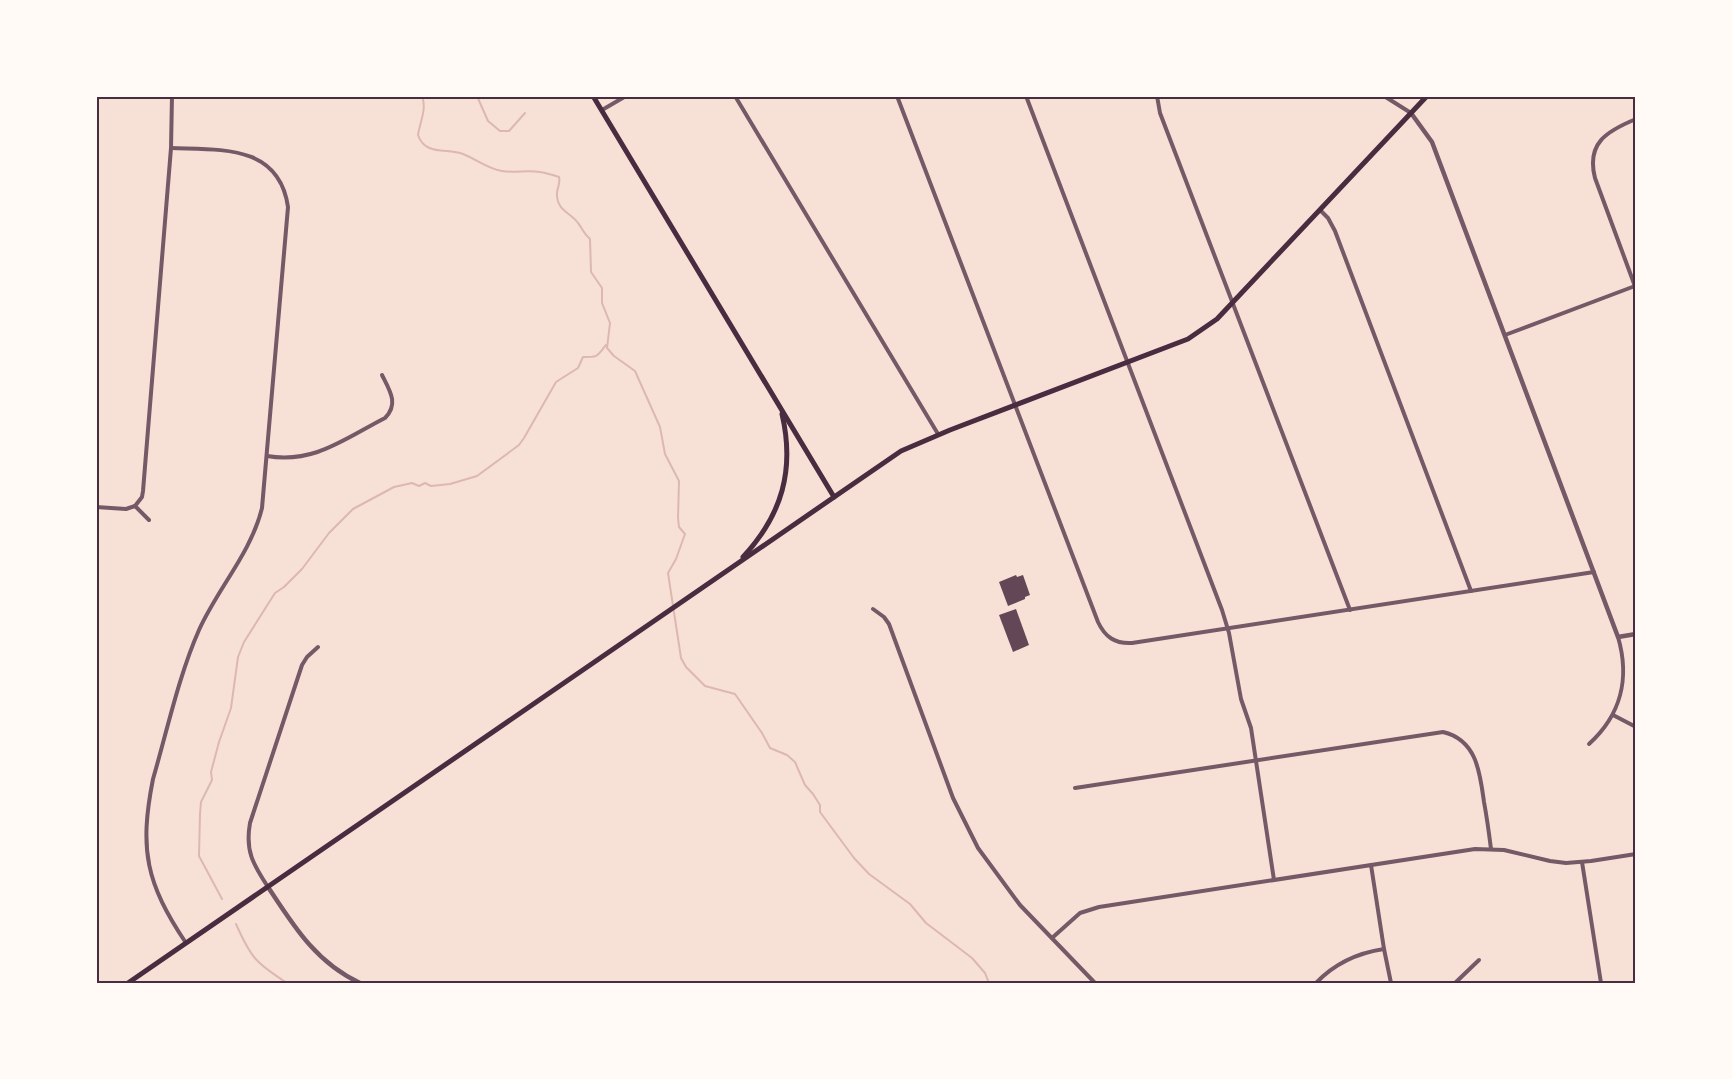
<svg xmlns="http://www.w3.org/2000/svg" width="1732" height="1079" viewBox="0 0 1732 1079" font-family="'Asap Condensed',sans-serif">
<rect width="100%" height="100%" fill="#f7e1d7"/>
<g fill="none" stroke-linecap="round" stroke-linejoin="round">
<g stroke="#dcb8b0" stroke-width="2">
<path d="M 422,96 C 427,109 420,122 418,135 C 425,156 447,148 463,154 C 476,159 488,169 502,171 C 514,173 528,170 540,172 C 546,173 553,175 559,177 C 561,184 556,189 557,196 C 558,211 571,213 578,223 C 583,229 582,232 590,239 L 591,272 L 602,288 L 602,303 L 610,323 L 607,348 L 614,356 L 635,371 L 660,427 L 665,454 L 679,481 L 678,518 L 679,527 L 685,534 L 676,559 L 668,573 L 681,658 L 686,667 L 705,686 L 735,694 L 762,733 L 770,748 L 787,755 L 795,762 L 805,785 L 813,794 L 820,805 L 820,812 L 854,858 L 869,874 L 910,904 L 926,923 L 972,958 L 985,973 L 989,983"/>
<path d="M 429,96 L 439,96"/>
<path d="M 477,96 L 488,121 L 500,131 L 509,131 L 525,113"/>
<path d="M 222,899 L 199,856 L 200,814 L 201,802 L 212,780 L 211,772 L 219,742 L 231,708 L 238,657 L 244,642 L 275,593 L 284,587 L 302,569 L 329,533 L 353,509 L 394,487 L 412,483 L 419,486 L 425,483 L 431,486 L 450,484 L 477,476 L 519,445 L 524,438 L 556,382 L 578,368 L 583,357 C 599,357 596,357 606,345"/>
<path d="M 236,924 C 251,958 256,963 287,983"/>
</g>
</g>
<g fill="#644757">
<path d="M 1016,575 L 1017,577 L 1023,575 L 1030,595 L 1025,597 L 1025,599 L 1008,606 L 999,582 Z"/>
<path d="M 1016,609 L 1029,645 L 1013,652 L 999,615 Z"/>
</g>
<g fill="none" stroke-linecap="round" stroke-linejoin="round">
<g stroke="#755966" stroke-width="4">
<path d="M 735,96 L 938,434"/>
<path d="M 897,96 L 1098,622 C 1105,637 1115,644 1132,643 L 1594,572"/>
<path d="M 1026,96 L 1222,610 L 1229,633 L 1241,699 L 1251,728 L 1274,880"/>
<path d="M 1157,96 L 1160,113 L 1350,610"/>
<path d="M 1384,96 L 1411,113"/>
<path d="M 602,110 L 626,96"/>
<path d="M 1636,119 C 1607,131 1586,143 1595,178 L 1636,289"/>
<path d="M 171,148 C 220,150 279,144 288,207 L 262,508 C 251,553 218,588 199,630 C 179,675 167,731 153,779 C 139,850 146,883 186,943"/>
<path d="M 1320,210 L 1328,218 L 1335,231 L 1471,591"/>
<path d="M 1505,335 L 1635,286"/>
<path d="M 267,456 C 314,464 344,439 385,418 C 399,404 390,391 382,375"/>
<path d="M 96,507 L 126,509 L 135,506"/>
<path d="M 149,520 L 135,506 L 142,497 L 143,491 L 171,148 L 172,96"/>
<path d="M 873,609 L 884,617 L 889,624 L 953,798 L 978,848 L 1020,905 L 1095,983"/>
<path d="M 1613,715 L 1636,727"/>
<path d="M 1589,744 C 1621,715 1630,678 1618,637"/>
<path d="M 1075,788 L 1443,732 C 1477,740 1480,773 1484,802 C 1487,818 1489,833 1491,849"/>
<path d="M 1582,862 L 1601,983"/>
<path d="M 1371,865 L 1384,949 L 1391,983"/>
<path d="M 268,887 C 253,864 245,851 250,823 L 302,665 L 307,657 L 318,647"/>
<path d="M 1052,938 L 1080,913 L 1099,907 L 1475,849 L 1504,850 L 1550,861 L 1566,863 L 1591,861 L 1636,854"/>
<path d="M 1316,983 C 1335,963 1357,953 1384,949"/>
<path d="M 1455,983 L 1479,960"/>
</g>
<g stroke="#755966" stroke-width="4.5">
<path d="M 1411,113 L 1432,142 L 1618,637 L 1636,634"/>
<path d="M 268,887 C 293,925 316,963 360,983"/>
</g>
<g stroke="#4a2c40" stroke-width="5">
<path d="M 593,96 L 834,497"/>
<path d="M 743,557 C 782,515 795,470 782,414"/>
<path d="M 128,983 L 901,451 L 950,430 L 1188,339 L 1217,319 L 1427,96"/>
</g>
</g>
<rect width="1732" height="1079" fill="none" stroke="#fffaf5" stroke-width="195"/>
<rect x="98" y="98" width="1536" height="884" fill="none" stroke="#4a2c40" stroke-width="2"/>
</svg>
